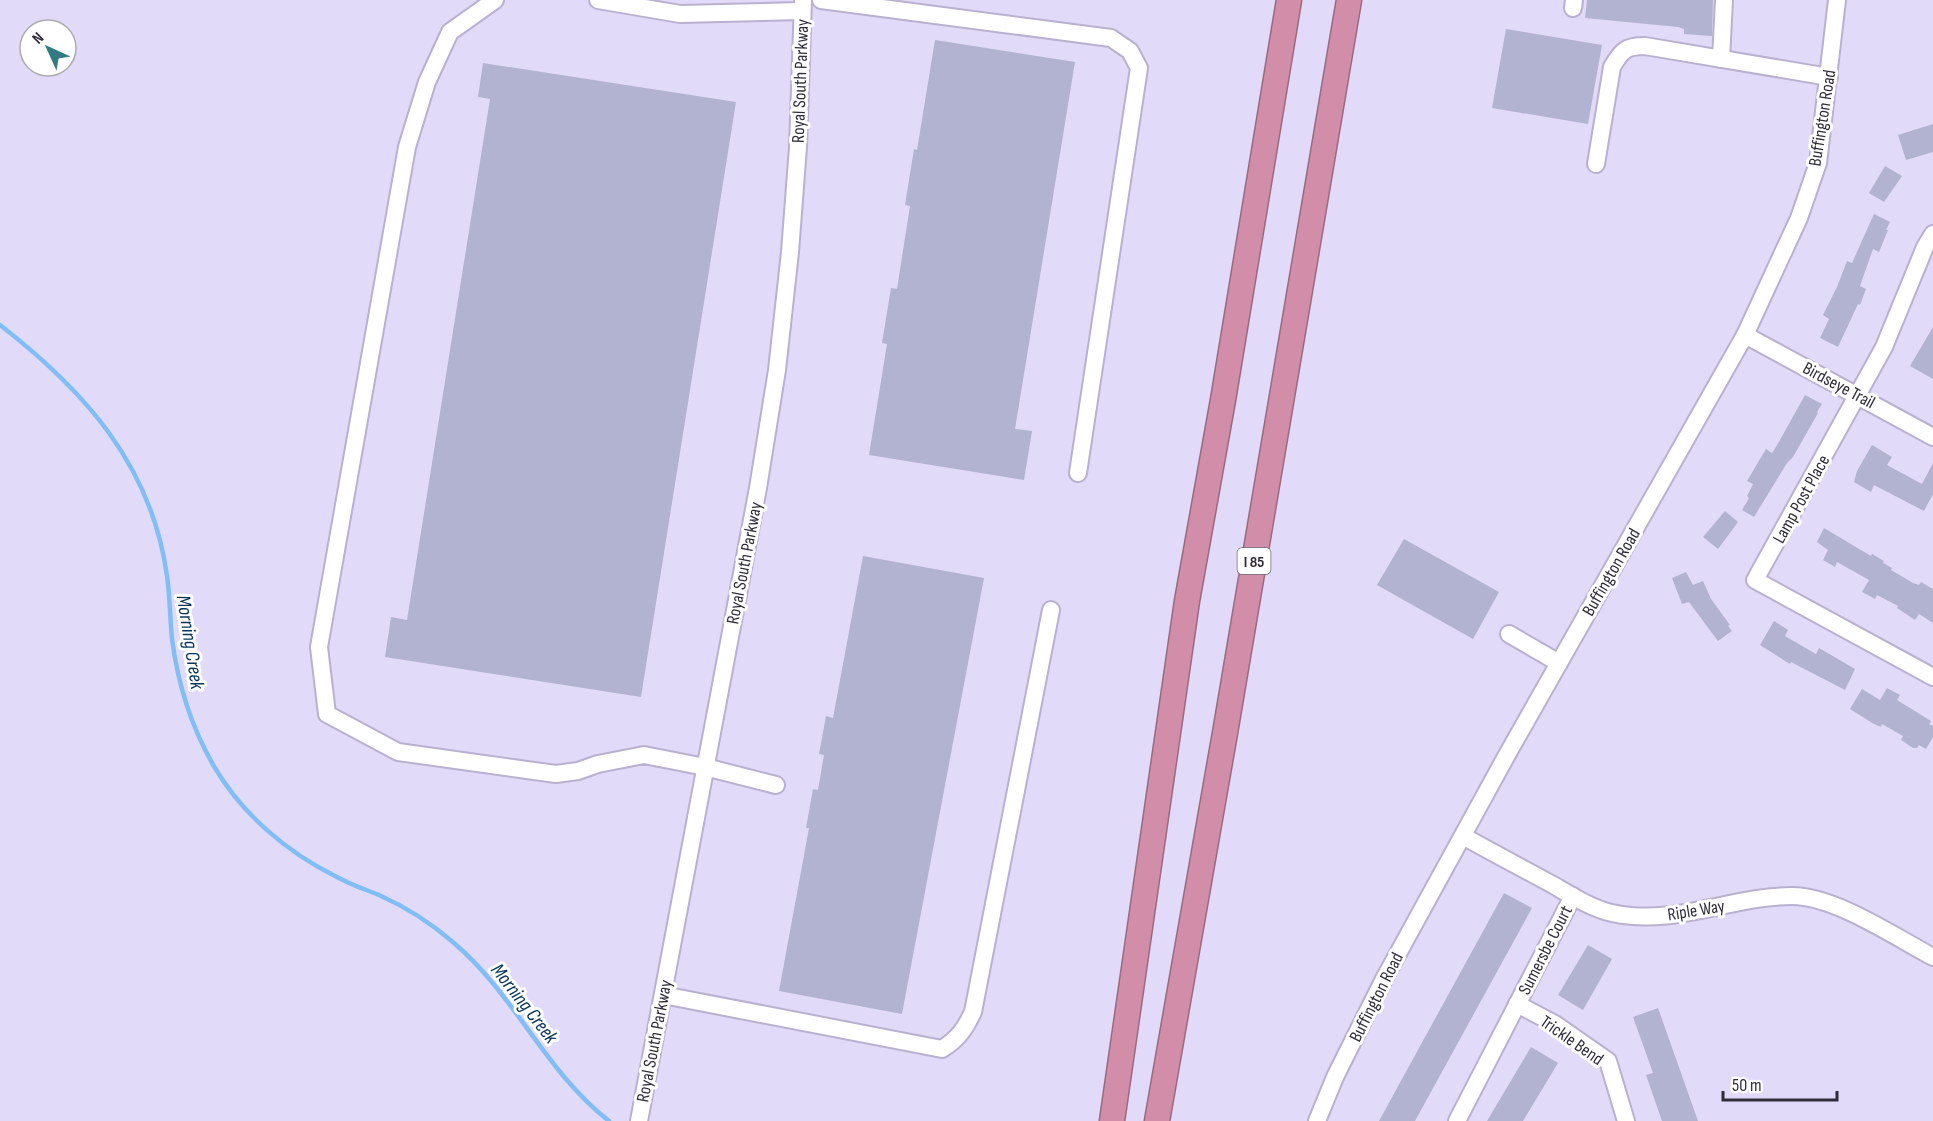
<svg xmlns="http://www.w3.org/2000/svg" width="1933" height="1121" viewBox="0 0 1933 1121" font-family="'Sofia Sans Condensed',sans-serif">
<rect width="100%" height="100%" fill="#e1daf8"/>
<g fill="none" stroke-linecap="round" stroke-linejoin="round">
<path stroke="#82bef6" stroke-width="4.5" d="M 0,325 C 85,391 152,466 167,576 C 170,597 170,618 172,639 C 178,685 192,729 215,768 C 243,815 287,852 335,876 C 349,884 364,889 379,895 C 406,907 431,923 454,943 C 515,995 545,1071 609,1121"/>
</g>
<g fill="#b2b3d1">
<path d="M 1587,0 L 1713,0 L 1712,36 L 1684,34 L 1684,29 L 1678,27 L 1585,18 Z"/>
<path d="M 1506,29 L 1602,45 L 1588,124 L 1492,108 Z"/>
<path d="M 935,40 L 1075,62 L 1015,429 L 1032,431 L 1024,480 L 869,455 L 887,344 L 882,343 L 891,288 L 897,289 L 910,206 L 905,205 L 914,149 L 917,150 Z"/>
<path d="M 483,63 L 736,102 L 641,697 L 385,657 L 391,617 L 407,620 L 490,99 L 478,97 Z"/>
<path d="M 1933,124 L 1933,152 L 1906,160 L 1898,135 Z"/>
<path d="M 1885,166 L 1902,176 L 1884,202 L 1869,193 Z"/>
<path d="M 1874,214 L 1890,222 L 1886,230 L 1888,230 L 1879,252 L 1873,249 L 1860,286 L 1866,289 L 1860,305 L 1858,304 L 1838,347 L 1820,338 L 1829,319 L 1823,315 L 1837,287 L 1847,261 L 1852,263 Z"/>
<path d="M 1933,327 L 1933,379 L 1910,366 Z"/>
<path d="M 1805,395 L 1822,404 L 1817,412 L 1818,413 L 1793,457 L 1787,463 L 1754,517 L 1742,510 L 1749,498 L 1747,496 L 1753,484 L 1747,481 L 1766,449 L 1772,453 L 1776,447 Z"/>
<path d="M 1872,445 L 1892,457 L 1887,465 L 1922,484 L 1933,463 L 1933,494 L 1924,511 L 1874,485 L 1871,492 L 1854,482 L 1857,471 Z"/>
<path d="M 1725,511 L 1738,522 L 1718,549 L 1703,537 Z"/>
<path d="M 1824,528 L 1871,556 L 1872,554 L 1884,561 L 1883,563 L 1892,568 L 1891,570 L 1913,583 L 1919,585 L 1921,582 L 1933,589 L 1933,623 L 1919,614 L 1915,620 L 1897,608 L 1898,606 L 1877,595 L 1875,599 L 1862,592 L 1869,580 L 1837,562 L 1835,567 L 1823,560 L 1828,550 L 1817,542 Z"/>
<path d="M 1404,539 L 1499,592 L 1473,639 L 1377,585 Z"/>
<path d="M 863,556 L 984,578 L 902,1014 L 779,991 L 809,828 L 806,828 L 813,789 L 818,790 L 824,755 L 819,754 L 826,716 L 833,718 Z"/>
<path d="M 1686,572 L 1693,585 L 1703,581 L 1711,599 L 1730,625 L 1728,626 L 1732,631 L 1718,641 L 1689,602 L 1682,604 L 1672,578 Z"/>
<path d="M 1774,621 L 1788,630 L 1785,636 L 1816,654 L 1819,648 L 1855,669 L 1845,690 L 1791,662 L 1790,664 L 1760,645 Z"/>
<path d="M 1887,688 L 1900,695 L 1897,700 L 1931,721 L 1929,724 L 1933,726 L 1933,737 L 1926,749 L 1919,745 L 1917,748 L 1913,748 L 1901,740 L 1903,736 L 1882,724 L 1881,727 L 1874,724 L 1850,709 L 1862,689 L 1880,700 Z"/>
<path d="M 1504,893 L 1532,908 L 1415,1121 L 1379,1121 Z"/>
<path d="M 1588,945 L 1612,959 L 1583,1010 L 1558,995 Z"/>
<path d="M 1658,1008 L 1698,1121 L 1662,1121 L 1646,1075 L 1653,1073 L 1633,1017 Z"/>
<path d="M 1531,1047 L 1558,1063 L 1523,1121 L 1487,1121 Z"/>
</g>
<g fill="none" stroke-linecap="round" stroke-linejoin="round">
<defs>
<g id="minor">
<path d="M 495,0 L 450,32 L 427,82 L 407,147 L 319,647 L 327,714 L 398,752 L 556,774 L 578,771 L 598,764 L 644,755 L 705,767 L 776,785"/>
<path d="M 598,0 L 680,14 L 802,11"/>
<path d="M 821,0 L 1111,38 L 1130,51 L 1139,68 L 1078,473"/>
<path d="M 1573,8 L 1574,0"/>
<path d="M 1721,59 L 1724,0"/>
<path d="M 1596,164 L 1612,67 C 1622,50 1626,46 1645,46 L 1829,77"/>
<path d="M 1933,234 L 1925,247 L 1884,347 L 1755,580 L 1933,677"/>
<path d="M 1745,335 L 1933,437"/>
<path d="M 1509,634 L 1559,663"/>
<path d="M 1463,836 C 1493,853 1524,869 1555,886 C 1572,896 1593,909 1612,913 C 1673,927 1732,896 1792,896 C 1835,896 1895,937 1933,957"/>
<path d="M 663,995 L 942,1049 C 958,1039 965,1029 973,1012 L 1051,610"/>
<path d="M 1517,1004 L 1555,1024 L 1608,1061 L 1626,1121"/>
<path d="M 639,1121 L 758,488 L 777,370 L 790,252 L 798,147 L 803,0"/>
<path d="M 1317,1121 L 1335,1077 L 1384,979 L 1508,753 L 1745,335 L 1799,218 L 1818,163 L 1837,0"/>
<path d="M 1457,1121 L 1573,896"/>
</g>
<g id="highway">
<path d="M 1112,1121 L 1187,601 L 1223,400 L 1289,0"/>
<path d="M 1157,1121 L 1225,733 L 1349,0"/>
</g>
</defs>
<use href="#minor" stroke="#b9b1cf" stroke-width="20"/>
<use href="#highway" stroke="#996b82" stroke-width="27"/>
<use href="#minor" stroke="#fff" stroke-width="16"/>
<use href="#highway" stroke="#d28da9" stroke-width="24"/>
</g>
<g text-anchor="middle" stroke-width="6" stroke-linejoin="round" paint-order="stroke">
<rect fill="#fff" stroke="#6e6c74" stroke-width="1.5" x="1237.5" y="548" width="33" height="26" rx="4.5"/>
<g font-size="16" font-weight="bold" fill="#302d39">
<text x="1254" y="567">I 85</text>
</g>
<g font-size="18" fill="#302d39" stroke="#fff">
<text transform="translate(800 81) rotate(-88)" y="6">Royal South Parkway</text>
<text transform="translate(1822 118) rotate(-81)" y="6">Buffington Road</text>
<text transform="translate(1839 385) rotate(28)" y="6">Birdseye Trail</text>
<text transform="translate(1801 499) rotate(-61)" y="6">Lamp Post Place</text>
<text transform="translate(744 563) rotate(-79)" y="6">Royal South Parkway</text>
<text transform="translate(1611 572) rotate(-60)" y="6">Buffington Road</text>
<text transform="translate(1696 910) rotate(-9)" y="6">Riple Way</text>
<text transform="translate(1545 950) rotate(-63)" y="6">Sumersbe Court</text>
<text transform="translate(1376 997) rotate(-63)" y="6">Buffington Road</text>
<text transform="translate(1572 1040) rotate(35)" y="6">Trickle Bend</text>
<text transform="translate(654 1041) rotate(-79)" y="6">Royal South Parkway</text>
</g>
<g font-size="20" font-style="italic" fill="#063357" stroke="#fff">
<text transform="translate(191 642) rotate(81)" y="7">Morning Creek</text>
<text transform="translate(525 1003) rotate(52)" y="7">Morning Creek</text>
</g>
</g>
<g transform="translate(48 48) rotate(315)"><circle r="28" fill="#ffffff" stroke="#acabb0" stroke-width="1.5"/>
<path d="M0-4.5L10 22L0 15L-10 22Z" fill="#327b82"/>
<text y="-9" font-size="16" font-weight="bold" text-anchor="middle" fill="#302d39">N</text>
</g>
<path d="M1723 1091v9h114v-9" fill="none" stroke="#302d39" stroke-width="3"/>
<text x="1732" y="1091" font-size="18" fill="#302d39" stroke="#ffffff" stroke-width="4.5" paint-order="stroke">50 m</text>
</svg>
